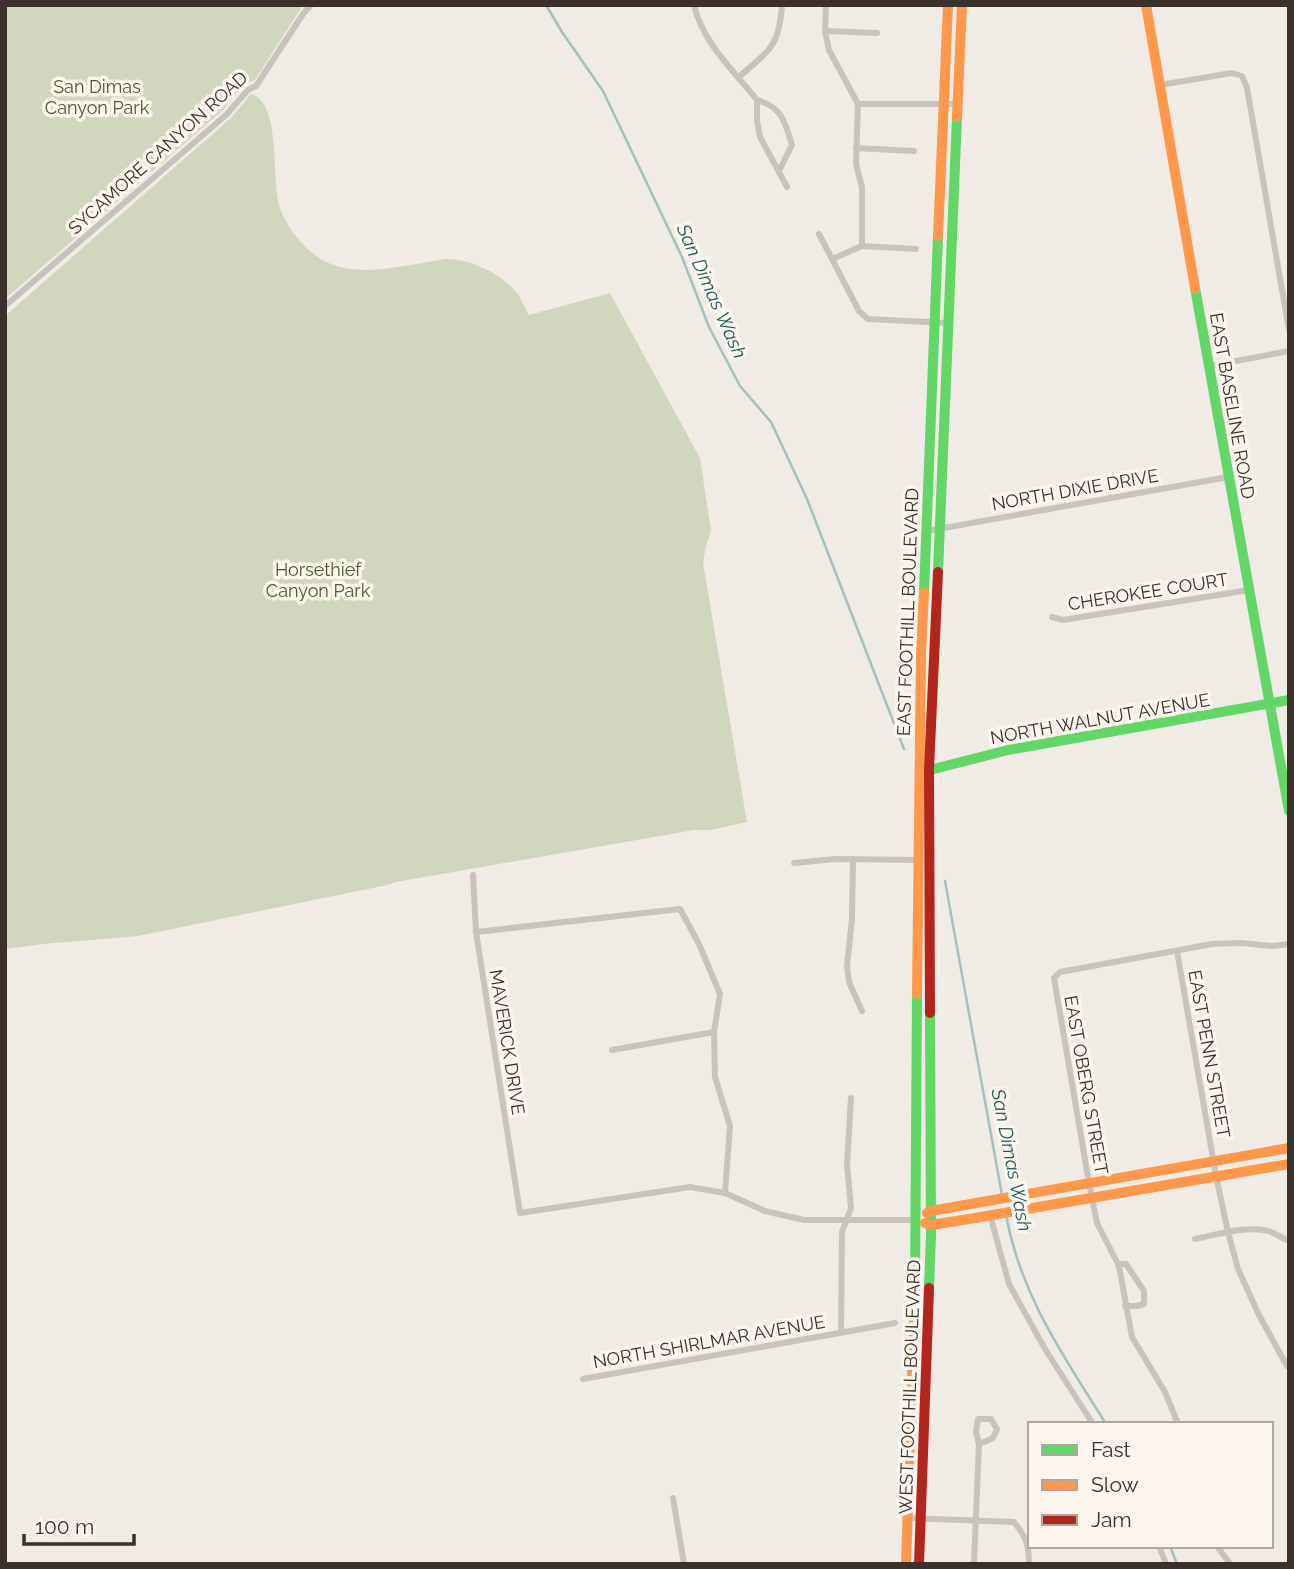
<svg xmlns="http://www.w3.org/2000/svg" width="1294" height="1569" viewBox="0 0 1294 1569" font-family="Raleway,sans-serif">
<rect width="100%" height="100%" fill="#f0ebe5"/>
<g fill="#d1d6bf">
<path d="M 5,5 L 303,5 L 255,80 L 243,85 L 223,110 L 5,299 Z"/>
<path d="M 251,94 C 282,101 271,184 280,208 C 287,228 302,246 319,258 C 351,278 389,268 423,263 C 430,262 438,260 445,259 C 470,258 505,275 519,296 C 523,302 525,309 529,315 L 610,293 L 700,458 L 711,531 L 706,545 L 703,563 L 747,822 L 711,830 L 694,830 L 396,882 L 387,885 L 138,936 L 43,944 L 5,949 L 5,316 L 232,117 Z"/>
</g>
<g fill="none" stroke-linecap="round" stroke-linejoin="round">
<g stroke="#a1c2c1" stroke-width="2.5">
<path d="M 546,5 L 562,32 L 603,91 L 682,257 L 709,327 L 740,386 L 771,422 L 807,499 L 904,749"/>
<path d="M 945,881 L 1002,1195"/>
<path d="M 1006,1215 C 1021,1296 1063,1355 1106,1424"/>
<path d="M 1170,1546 L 1177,1564"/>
</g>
<g stroke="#c9c3be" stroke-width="6">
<path d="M 694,5 C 703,43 733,70 757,100 L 757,121 L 760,137 L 787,187"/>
<path d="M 826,5 L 825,31 L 829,50 L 858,104 L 856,164 L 862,187 L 862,246"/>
<path d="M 825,31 L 877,33"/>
<path d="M 739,77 C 769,50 779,48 782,5"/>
<path d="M 1160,85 L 1232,73 L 1242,76 L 1247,88 L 1289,330"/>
<path d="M 757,100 C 782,107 785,122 792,145 L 779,171"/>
<path d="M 858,104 L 957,104"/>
<path d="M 856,148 L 914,151"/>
<path d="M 819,234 L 859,311 L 868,319 L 947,323"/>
<path d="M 832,259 L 862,246 L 916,249"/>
<path d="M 5,306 L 226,115 L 248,90 L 256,86 L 303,14 L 311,5"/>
<path d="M 1209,366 L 1289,351"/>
<path d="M 927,531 L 1228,477"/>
<path d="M 1052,617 L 1063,620 L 1249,590"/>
<path d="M 853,859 L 852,919 L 847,966 L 849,982 L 862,1011"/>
<path d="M 794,863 L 835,859 L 920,860"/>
<path d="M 473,875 L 476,932 L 520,1213 L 690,1187 L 725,1193 L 765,1211 L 804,1220 L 916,1220"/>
<path d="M 476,932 L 680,909 L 699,944 L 720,994 L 714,1032 L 715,1077 L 730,1126 L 725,1193"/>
<path d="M 1177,951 L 1216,1176 L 1228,1232 L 1238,1269 L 1259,1315 L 1287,1366"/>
<path d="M 612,1050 L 714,1032"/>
<path d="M 990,1215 L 1009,1284 L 1045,1349 L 1093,1424"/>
<path d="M 1195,1239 C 1216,1235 1248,1225 1268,1231 C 1275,1233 1282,1238 1289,1241"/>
<path d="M 1118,1264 L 1126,1264 L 1144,1291 L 1144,1304 L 1137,1306 L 1125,1306"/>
<path d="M 841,1333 L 842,1232 L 851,1208 L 847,1164 L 851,1098"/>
<path d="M 583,1379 L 895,1323"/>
<path d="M 1179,1424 L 1176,1419 L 1165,1392 L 1132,1337 L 1119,1266 L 1097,1223 L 1089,1183 L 1054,978 L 1060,972 L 1212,944 L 1241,943 L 1273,946 L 1289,944"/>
<path d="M 673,1498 L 684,1564"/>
<path d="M 908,1518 L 1014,1522 C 1026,1537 1029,1544 1029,1564"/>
<path d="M 1159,1546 L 1166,1564"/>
<path d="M 1217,1546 L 1230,1564"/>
<path d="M 974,1563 L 979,1444 L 976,1432 L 978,1419 L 991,1419 L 997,1429 L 993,1438 L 979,1444"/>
</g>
<g stroke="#63d668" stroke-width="10">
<path d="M 1195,288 L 1289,811"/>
<path d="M 938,572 L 957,117"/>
<path d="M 924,592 L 938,236"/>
<path d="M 922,772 L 1008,750 L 1289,700"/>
<path d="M 915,1284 L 917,994"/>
<path d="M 929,1288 L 931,1235 L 930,1013"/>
</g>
<g stroke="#ff974d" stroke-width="10">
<path d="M 1146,5 L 1195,288"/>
<path d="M 957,117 L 962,5"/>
<path d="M 938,236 L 948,5"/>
<path d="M 917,994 L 921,654 L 924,592"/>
<path d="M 927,1213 L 931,1211 L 1289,1148"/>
<path d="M 925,1223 L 931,1225 L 969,1219 L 1289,1164"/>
<path d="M 906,1564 L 915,1284"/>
</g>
<g stroke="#b3261e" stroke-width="10">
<path d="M 930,1013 L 929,769 L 938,572"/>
<path d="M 919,1564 L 929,1288"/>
</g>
</g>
<g text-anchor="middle" stroke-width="7" stroke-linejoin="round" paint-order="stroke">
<g font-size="18" fill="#4a5a2e" stroke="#fbf5ee">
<text x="97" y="93">San Dimas<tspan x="97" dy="21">Canyon Park</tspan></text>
<text x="318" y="576">Horsethief<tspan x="318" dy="21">Canyon Park</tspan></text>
</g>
<g font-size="18" fill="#3b302b" stroke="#fbf5ee">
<text transform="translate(158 153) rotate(-42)" y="6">SYCAMORE CANYON ROAD</text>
<text transform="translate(1232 406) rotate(80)" y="6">EAST BASELINE ROAD</text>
<text transform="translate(1075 490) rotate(-10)" y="6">NORTH DIXIE DRIVE</text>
<text transform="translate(1148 592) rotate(-9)" y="6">CHEROKEE COURT</text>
<text transform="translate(908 612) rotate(-88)" y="6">EAST FOOTHILL BOULEVARD</text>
<text transform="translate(1100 719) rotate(-10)" y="6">NORTH WALNUT AVENUE</text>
<text transform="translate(507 1042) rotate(81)" y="6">MAVERICK DRIVE</text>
<text transform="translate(1209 1054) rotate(80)" y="6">EAST PENN STREET</text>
<text transform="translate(1086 1085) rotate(80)" y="6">EAST OBERG STREET</text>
<text transform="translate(709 1342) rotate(-10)" y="6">NORTH SHIRLMAR AVENUE</text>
<text transform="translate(910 1387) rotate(-88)" y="6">WEST FOOTHILL BOULEVARD</text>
</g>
<g font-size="19" font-style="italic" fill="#1f5a5e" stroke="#fbf5ee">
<text transform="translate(712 291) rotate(66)" y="7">San Dimas Wash</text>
<text transform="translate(1012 1160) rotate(79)" y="7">San Dimas Wash</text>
</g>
</g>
<rect width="1294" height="1569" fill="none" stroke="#3b302b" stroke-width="14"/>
<rect x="1028" y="1422" width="245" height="126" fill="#fbf5ee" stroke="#aea6a0" stroke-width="2"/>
<rect x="1042" y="1445" width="35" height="10" fill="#63d668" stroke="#aea6a0" stroke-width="2"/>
<text x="1091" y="1457" font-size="21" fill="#3b302b">Fast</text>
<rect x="1042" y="1480" width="35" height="10" fill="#ff974d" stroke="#aea6a0" stroke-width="2"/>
<text x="1091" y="1492" font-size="21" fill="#3b302b">Slow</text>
<rect x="1042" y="1515" width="35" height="10" fill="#b3261e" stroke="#aea6a0" stroke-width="2"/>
<text x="1091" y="1527" font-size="21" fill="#3b302b">Jam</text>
<path d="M24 1534v10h110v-10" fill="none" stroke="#3b302b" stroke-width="3.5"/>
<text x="35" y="1534" font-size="21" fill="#3b302b" stroke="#fbf5ee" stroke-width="5" paint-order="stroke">100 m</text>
</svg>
